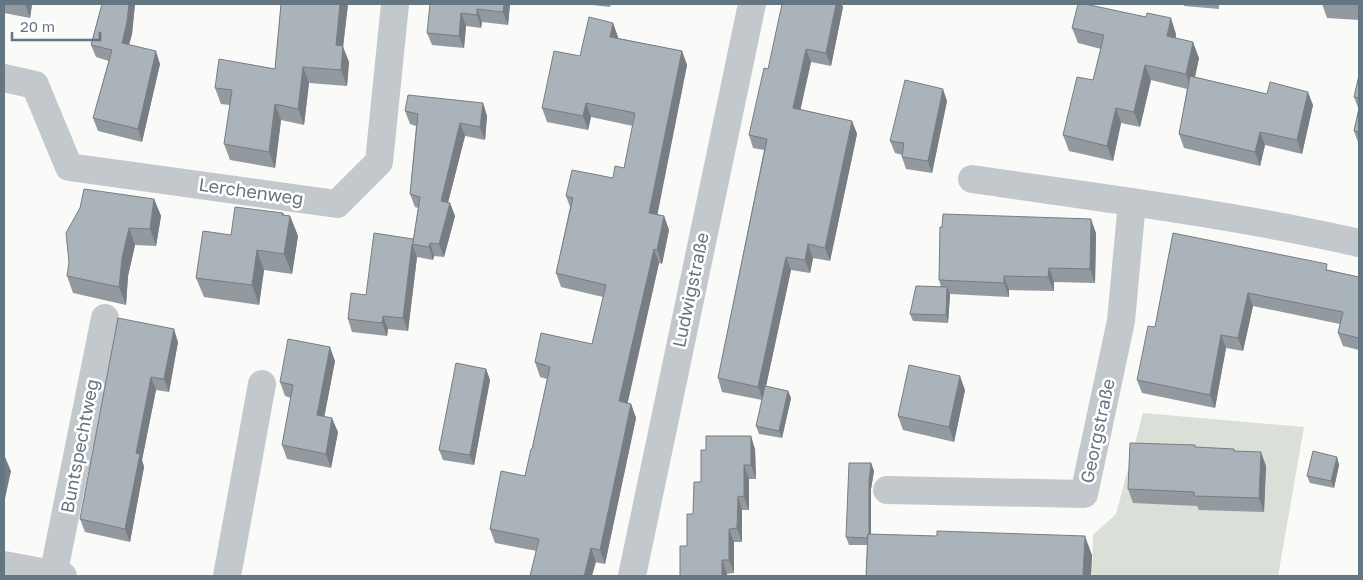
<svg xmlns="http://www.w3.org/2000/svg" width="1363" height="580" viewBox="0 0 1363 580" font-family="'Golos Text',sans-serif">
<rect width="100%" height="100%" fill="#fafaf8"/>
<path fill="#dadfd7" d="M 1143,413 L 1304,427 L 1278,576 L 1092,576 L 1093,535 L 1116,514 Z"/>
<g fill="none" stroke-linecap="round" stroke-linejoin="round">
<g stroke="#c3c8cc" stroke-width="28">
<path d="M 4,78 L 35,85 L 69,167 L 337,204 L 379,162 L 395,4"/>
<path d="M 972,179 C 1101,198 1232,214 1359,243"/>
<path d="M 887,490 L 1084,494 L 1121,321 L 1132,202"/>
<path d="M 4,565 L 63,576"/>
<path d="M 53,576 L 105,318"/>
<path d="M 227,576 L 262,384"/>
<path d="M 632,576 L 752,4"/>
</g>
</g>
<g fill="#929a9f">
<path d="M 4,4 L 32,4 L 30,18 L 4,13 Z"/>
<path d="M 102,4 L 135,4 L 132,34 L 129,45 L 160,64 L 142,142 L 98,131 L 93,118 L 109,61 L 96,57 L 91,45 Z"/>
<path d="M 281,4 L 348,4 L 343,47 L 349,62 L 347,86 L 309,83 L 304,125 L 281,120 L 275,168 L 230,160 L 224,144 L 230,105 L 221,104 L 215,88 L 275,69 Z"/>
<path d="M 437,4 L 510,4 L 508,25 L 482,22 L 481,28 L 466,26 L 464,48 L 432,45 L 427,33 Z"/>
<path d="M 584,4 L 611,4 L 610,7 Z"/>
<path d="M 1183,4 L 1219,4 L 1219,9 L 1184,6 Z"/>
<path d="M 1322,4 L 1359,4 L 1359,20 L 1327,18 Z"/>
<path d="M 843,7 L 831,66 L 811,62 L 800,109 L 852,121 L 857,134 L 830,261 L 813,258 L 810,273 L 791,270 L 766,386 L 788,391 L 791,398 L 782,438 L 759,434 L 756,426 L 762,400 L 722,392 L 718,378 L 764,150 L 753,148 L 749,135 L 768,69 Z"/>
<path d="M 613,23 L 618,38 L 682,51 L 687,65 L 657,214 L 664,216 L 669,230 L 662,264 L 659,263 L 627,403 L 631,404 L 636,418 L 605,564 L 495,543 L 490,529 L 525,476 L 532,449 L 547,379 L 540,377 L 535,362 L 592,344 L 603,297 L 561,287 L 556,273 L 570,207 L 566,196 L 613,178 L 624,168 L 633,126 L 591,117 L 588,130 L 547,122 L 542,108 L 580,56 Z"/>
<path d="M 1072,28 L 1176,34 L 1176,38 L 1199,58 L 1195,77 L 1313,105 L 1302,154 L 1265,145 L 1260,166 L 1184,148 L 1179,134 L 1187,89 L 1151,80 L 1140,127 L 1121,123 L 1113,161 L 1069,151 L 1063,135 L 1093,80 L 1101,49 L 1078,43 Z"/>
<path d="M 1359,75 L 1359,145 L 1354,131 L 1359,110 L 1354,97 Z"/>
<path d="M 947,101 L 932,173 L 906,169 L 902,157 L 902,155 L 895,153 L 890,141 Z"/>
<path d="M 483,103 L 487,116 L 485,140 L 465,136 L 448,203 L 450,203 L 455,216 L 444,257 L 434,256 L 433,260 L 417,257 L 408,331 L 388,329 L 387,336 L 352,332 L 348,319 L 366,295 L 413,239 L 418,208 L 415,207 L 410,194 L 416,126 L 410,124 L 405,111 Z"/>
<path d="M 154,199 L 161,216 L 156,246 L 135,245 L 128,276 L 126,305 L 73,293 L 67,276 Z"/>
<path d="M 283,213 L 284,215 L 290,216 L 298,236 L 292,274 L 264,270 L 259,305 L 204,297 L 196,278 L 231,235 Z"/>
<path d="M 1096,233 L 1095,283 L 1054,282 L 1054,291 L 1009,290 L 1009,297 L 950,294 L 948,323 L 913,321 L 910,314 L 941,287 L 939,280 Z"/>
<path d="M 1173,233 L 1359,277 L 1359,350 L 1343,346 L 1338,333 L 1340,324 L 1253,306 L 1243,351 L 1226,348 L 1215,408 L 1142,393 L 1137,380 L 1155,327 Z"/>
<path d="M 118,318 L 178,342 L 169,392 L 156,390 L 142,460 L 144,467 L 130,542 L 85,532 L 80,519 Z"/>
<path d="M 335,361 L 324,416 L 338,432 L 331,468 L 287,459 L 282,445 L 291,398 L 285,396 L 280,382 Z"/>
<path d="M 486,369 L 490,380 L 474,465 L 443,460 L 439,450 Z"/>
<path d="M 965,390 L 954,442 L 903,430 L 898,416 Z"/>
<path d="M 755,449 L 756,479 L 749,479 L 749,510 L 742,510 L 742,542 L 734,542 L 734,573 L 727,574 L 687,546 L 693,514 Z"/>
<path d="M 1235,451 L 1266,466 L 1264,512 L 1199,510 L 1197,506 L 1133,503 L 1128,489 Z"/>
<path d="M 1337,457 L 1339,465 L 1334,488 L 1310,483 L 1307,476 Z"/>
<path d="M 871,463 L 874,471 L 871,489 L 871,534 L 1092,555 L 1091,576 L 866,576 L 867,545 L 849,545 L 846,537 Z"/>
</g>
<g fill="#777d82">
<path d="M 25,4 L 32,4 L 30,18 Z"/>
<path d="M 129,4 L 135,4 L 132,34 L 126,55 L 122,43 Z"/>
<path d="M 340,4 L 348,4 L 343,47 L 349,62 L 347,86 L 341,70 L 336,45 Z"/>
<path d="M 504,4 L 510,4 L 508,25 L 503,12 Z"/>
<path d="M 836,4 L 842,4 L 843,7 L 831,66 L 826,53 Z"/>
<path d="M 477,9 L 482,22 L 481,28 L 477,15 Z"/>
<path d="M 461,13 L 466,26 L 464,48 L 459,36 Z"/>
<path d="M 1171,18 L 1176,34 L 1173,52 L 1167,36 Z"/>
<path d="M 613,23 L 618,37 L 615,51 L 610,37 Z"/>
<path d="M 1193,42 L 1199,58 L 1192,90 L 1186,74 Z"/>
<path d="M 806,49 L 811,62 L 798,121 L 793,108 Z"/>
<path d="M 156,51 L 160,64 L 142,142 L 138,129 Z"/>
<path d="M 682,51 L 687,65 L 655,227 L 649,213 Z"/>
<path d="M 1145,65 L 1151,80 L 1140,127 L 1134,112 Z"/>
<path d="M 303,67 L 309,83 L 304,125 L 298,109 Z"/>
<path d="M 943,89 L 947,101 L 932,173 L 928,161 Z"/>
<path d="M 1308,92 L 1313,105 L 1302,154 L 1297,140 Z"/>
<path d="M 483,103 L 487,116 L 485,140 L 480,127 Z"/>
<path d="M 586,103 L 591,117 L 588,130 L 583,116 Z"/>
<path d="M 275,104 L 281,120 L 275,168 L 269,152 Z"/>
<path d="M 1116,108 L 1121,123 L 1113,161 L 1107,146 Z"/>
<path d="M 852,121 L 857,134 L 830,261 L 825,248 Z"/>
<path d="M 460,123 L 465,136 L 445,214 L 441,201 Z"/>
<path d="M 1260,132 L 1265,145 L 1260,166 L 1255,152 Z"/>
<path d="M 154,199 L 161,216 L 156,246 L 150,229 Z"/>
<path d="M 450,203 L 455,216 L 444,257 L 439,244 Z"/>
<path d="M 283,213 L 289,228 L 290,216 L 298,236 L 292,274 L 284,254 L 282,215 Z"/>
<path d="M 664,216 L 669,230 L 662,264 L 657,250 Z"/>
<path d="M 1091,219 L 1096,233 L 1095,283 L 1090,269 Z"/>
<path d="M 129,228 L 135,245 L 128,276 L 126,305 L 119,287 L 122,258 Z"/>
<path d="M 430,243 L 434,256 L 433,260 L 429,247 Z"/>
<path d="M 412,244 L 417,257 L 408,331 L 403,318 Z"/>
<path d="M 808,244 L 813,258 L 810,273 L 805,260 Z"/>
<path d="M 654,249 L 659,263 L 625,415 L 619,401 Z"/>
<path d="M 257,250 L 264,270 L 259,305 L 252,285 Z"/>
<path d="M 786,257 L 791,270 L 763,400 L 758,387 Z"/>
<path d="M 1049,268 L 1054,282 L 1054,291 L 1048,277 Z"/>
<path d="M 1004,276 L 1009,290 L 1009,297 L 1004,283 Z"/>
<path d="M 947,287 L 950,295 L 948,323 L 946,315 Z"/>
<path d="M 1248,293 L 1253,306 L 1243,351 L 1238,338 Z"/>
<path d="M 383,316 L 388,329 L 387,336 L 382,323 Z"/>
<path d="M 174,329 L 178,342 L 169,392 L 164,379 Z"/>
<path d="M 1221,335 L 1226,348 L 1215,408 L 1210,395 Z"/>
<path d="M 330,347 L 335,361 L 322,429 L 317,415 Z"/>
<path d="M 486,369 L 490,380 L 474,465 L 470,455 Z"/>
<path d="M 960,376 L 965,390 L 954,442 L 949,427 Z"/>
<path d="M 151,377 L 156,390 L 142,460 L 144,467 L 130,542 L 125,529 L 136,453 Z"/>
<path d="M 788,391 L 791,398 L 782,438 L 779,431 Z"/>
<path d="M 631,404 L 636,418 L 605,564 L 600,550 Z"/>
<path d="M 332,418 L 338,432 L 331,468 L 326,454 Z"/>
<path d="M 751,436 L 755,449 L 756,479 L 751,465 Z"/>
<path d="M 1261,452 L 1266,466 L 1264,512 L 1259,498 Z"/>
<path d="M 5,457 L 11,471 L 4,503 L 4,464 Z"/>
<path d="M 1337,457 L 1339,465 L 1334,488 L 1331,481 Z"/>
<path d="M 871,463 L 874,471 L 871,489 L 871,545 L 869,538 L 869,482 Z"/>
<path d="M 744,465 L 749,479 L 749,510 L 744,497 Z"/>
<path d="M 738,496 L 742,510 L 742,542 L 737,528 Z"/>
<path d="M 729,529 L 734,542 L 734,573 L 729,560 Z"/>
<path d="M 1085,536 L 1092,555 L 1091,576 L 1083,576 Z"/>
<path d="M 591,548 L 596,562 L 592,576 L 584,576 Z"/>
<path d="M 722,560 L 727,574 L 727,576 L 722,576 Z"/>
</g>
<g fill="#aab3b9" stroke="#777d82">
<path d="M 102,4 L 129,4 L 127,22 L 122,43 L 156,51 L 138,129 L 93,118 L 112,50 L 91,45 Z"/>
<path d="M 281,4 L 340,4 L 336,45 L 343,46 L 341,70 L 303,67 L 298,109 L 275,104 L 269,152 L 224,144 L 232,90 L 215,88 L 219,59 L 275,69 Z"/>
<path d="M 430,4 L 504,4 L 503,12 L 477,9 L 477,15 L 461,13 L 459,36 L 427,33 Z"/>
<path d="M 782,4 L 836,4 L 826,53 L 806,49 L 793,108 L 852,121 L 825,248 L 808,244 L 805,260 L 786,257 L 758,387 L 718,378 L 767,139 L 749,135 L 764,68 L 768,69 Z"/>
<path d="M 1078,4 L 1085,4 L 1146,17 L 1147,13 L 1171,18 L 1167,36 L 1193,42 L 1186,74 L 1145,65 L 1134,112 L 1116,108 L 1107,146 L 1063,135 L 1077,77 L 1093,80 L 1104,35 L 1072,28 Z"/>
<path d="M 589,17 L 613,23 L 610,37 L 682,51 L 649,213 L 664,216 L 657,250 L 654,249 L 619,401 L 631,404 L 600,550 L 591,548 L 584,576 L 530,576 L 539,539 L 490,529 L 501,471 L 525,476 L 531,449 L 532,449 L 550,367 L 535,362 L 541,333 L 592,344 L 606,285 L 556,273 L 573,198 L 566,196 L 572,170 L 613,178 L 615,166 L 624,168 L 635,113 L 586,103 L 583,116 L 542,108 L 554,51 L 580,56 Z"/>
<path d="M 1359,75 L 1359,98 L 1354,97 Z"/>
<path d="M 1190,76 L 1267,94 L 1270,82 L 1308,92 L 1297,140 L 1260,132 L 1255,152 L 1179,134 Z"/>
<path d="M 905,80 L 943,89 L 928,161 L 902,157 L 904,143 L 890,141 Z"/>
<path d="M 408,95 L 483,103 L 480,127 L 460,123 L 441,201 L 450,203 L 439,244 L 430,243 L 429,247 L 412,244 L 403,318 L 383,316 L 382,323 L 348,319 L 351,293 L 366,295 L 374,233 L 413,239 L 413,243 L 420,197 L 410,194 L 418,114 L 405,111 Z"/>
<path d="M 1359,108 L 1359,132 L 1354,131 Z"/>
<path d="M 84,189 L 154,199 L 150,229 L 129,228 L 122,258 L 119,287 L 67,276 L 69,262 L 66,233 L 80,208 Z"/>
<path d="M 235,207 L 283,213 L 282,215 L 290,216 L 284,254 L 257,250 L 252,285 L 196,278 L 203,231 L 231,235 Z"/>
<path d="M 943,214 L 1091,219 L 1090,269 L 1049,268 L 1048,277 L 1004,276 L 1004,283 L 939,280 L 940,227 L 942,227 Z"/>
<path d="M 1173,233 L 1327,264 L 1326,270 L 1359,277 L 1359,338 L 1338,333 L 1343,312 L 1248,293 L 1238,338 L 1221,335 L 1210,395 L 1137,380 L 1148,326 L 1155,327 Z"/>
<path d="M 916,286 L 947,287 L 946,315 L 910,314 Z"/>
<path d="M 118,318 L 174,329 L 164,379 L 151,377 L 136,453 L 140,454 L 125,529 L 80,519 Z"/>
<path d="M 288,339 L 330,347 L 317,415 L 332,418 L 326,454 L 282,445 L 293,385 L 280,382 Z"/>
<path d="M 456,363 L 486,369 L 470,455 L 439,450 Z"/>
<path d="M 909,365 L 960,376 L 949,427 L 898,416 Z"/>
<path d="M 765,386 L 788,391 L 779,431 L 756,426 Z"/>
<path d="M 706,436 L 751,436 L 751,465 L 744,465 L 744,497 L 738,496 L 737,528 L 729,529 L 729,560 L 722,560 L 722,576 L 680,576 L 680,546 L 687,546 L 687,514 L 693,514 L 694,482 L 701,482 L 701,450 L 706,450 Z"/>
<path d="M 1130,443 L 1195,445 L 1195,447 L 1234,449 L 1234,451 L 1261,452 L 1259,498 L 1194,496 L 1194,492 L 1128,489 Z"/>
<path d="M 1313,451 L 1337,457 L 1331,481 L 1307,476 Z"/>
<path d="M 849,463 L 871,463 L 869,482 L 869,534 L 868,534 L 867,538 L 846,537 Z"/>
<path d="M 937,531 L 1085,536 L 1083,576 L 866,576 L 868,534 L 937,536 Z"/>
</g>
<g text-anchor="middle" stroke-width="5" stroke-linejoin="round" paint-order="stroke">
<g font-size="18" fill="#657683" stroke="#fff">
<text transform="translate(251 192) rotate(8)" y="6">Lerchenweg</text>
<text transform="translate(691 290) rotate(-78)" y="6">Ludwigstraße</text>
<text transform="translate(1098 431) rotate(-78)" y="6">Georgstraße</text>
<text transform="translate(80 446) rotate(-79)" y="6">Buntspechtweg</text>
</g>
</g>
<rect width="1363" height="580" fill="none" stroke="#657683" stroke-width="10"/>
<path d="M12 32v8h88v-8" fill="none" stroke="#657683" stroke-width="2.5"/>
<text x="20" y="32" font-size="15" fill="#657683" stroke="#ffffff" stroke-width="4" paint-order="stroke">20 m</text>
</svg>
